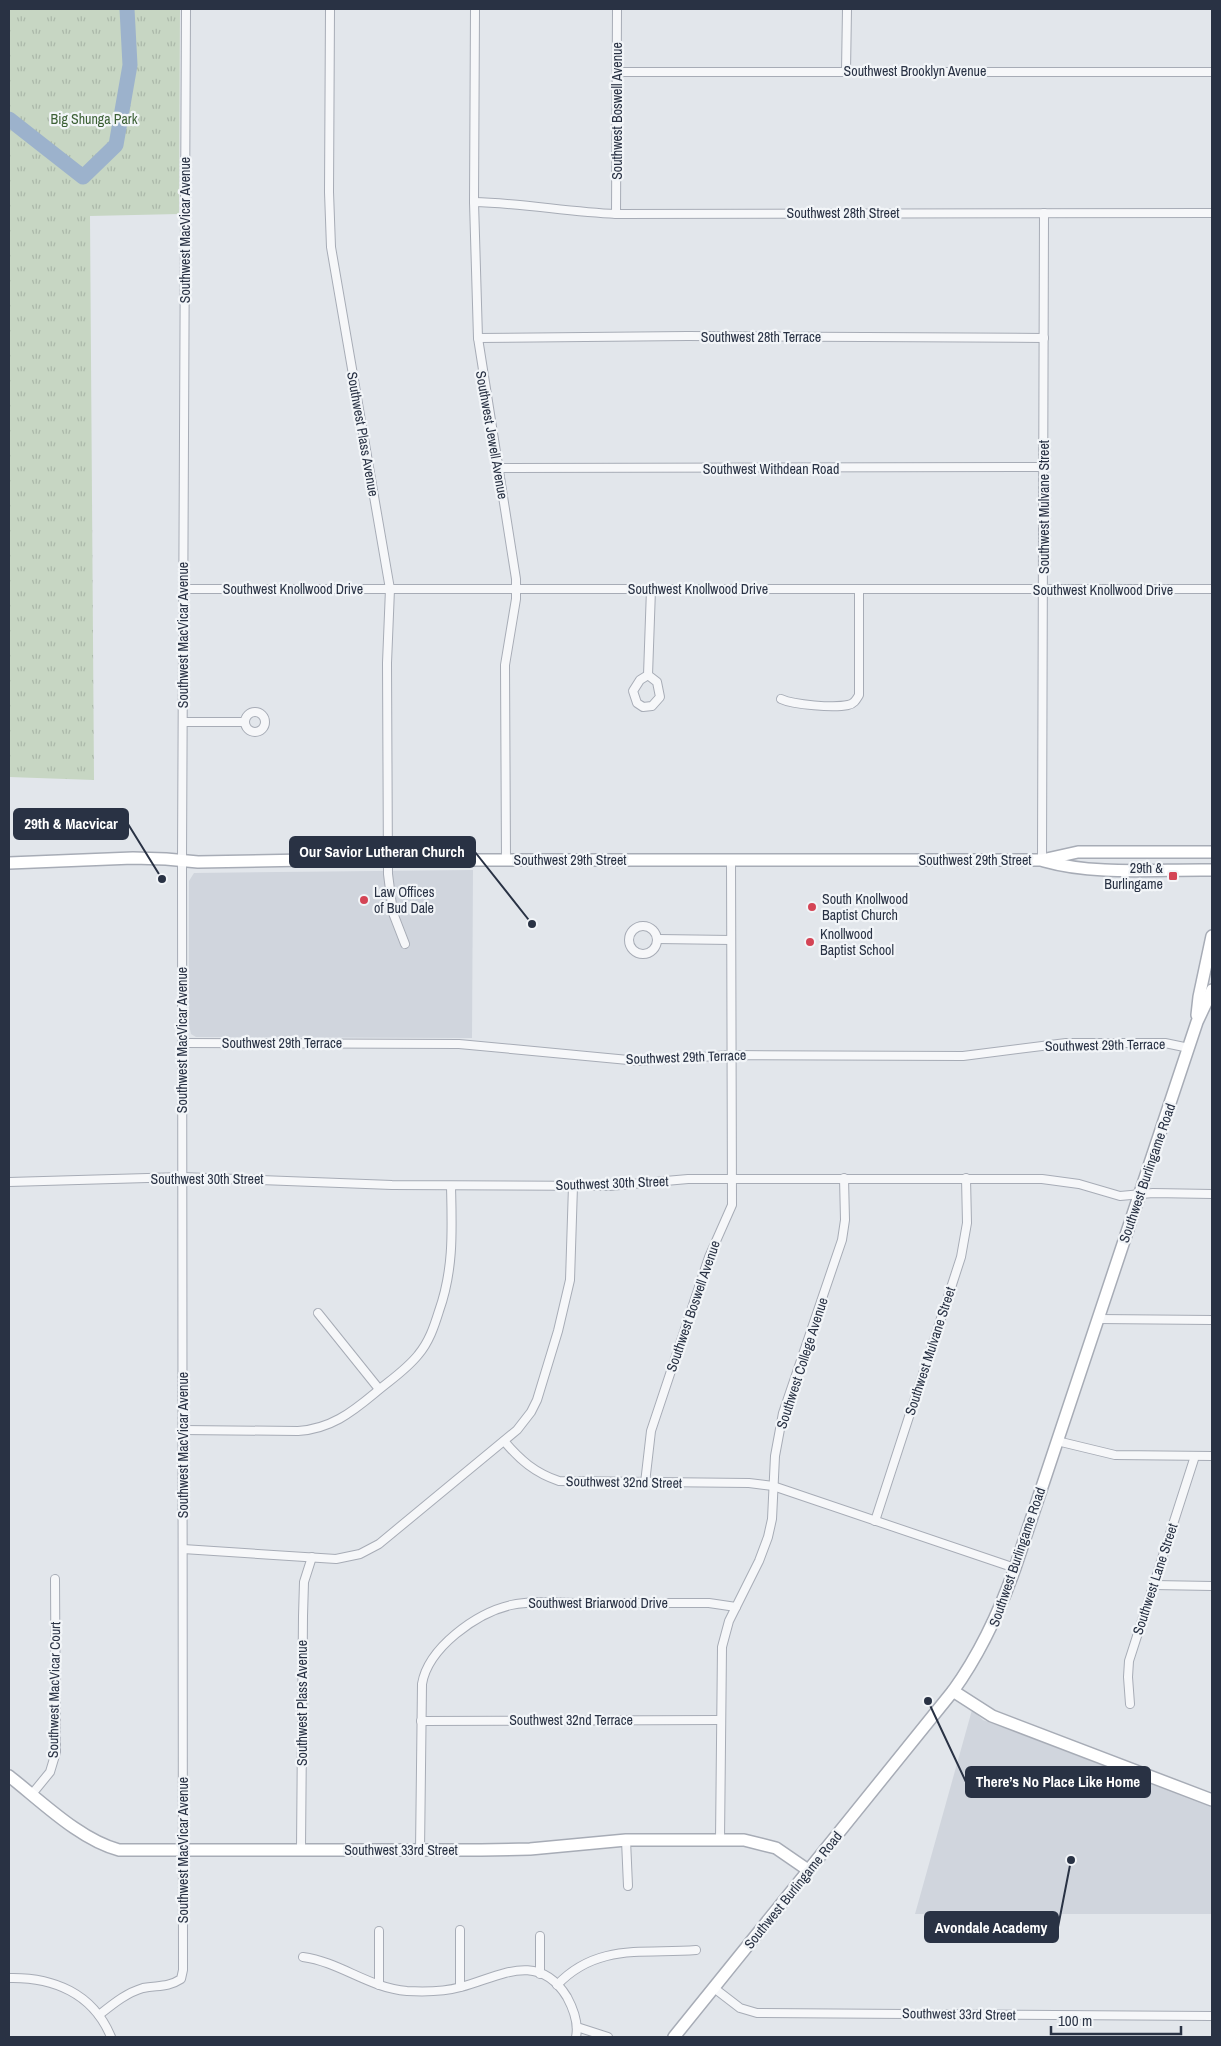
<svg xmlns="http://www.w3.org/2000/svg" width="1221" height="2046" viewBox="0 0 1221 2046" font-family="'Archivo Narrow',sans-serif">
<defs>
<pattern id="park-tufts" width="24" height="20" patternUnits="userSpaceOnUse" patternTransform="scale(1.25)"><rect width="24" height="20" fill="#c7d6c3"/><path d="M3 7l-1-3M5 7V3M7 7l1-3M15 17l-1-3M17 17v-4M19 17l1-3" fill="none" stroke="#abb8a9"/></pattern>
</defs>
<rect width="100%" height="100%" fill="#e2e6eb"/>
<g fill="#d0d5dd">
<path d="M 473,870 L 472,1038 L 196,1037 L 191,1034 L 189,1025 L 189,881 L 194,873 Z"/>
<path d="M 972,1710 L 983,1720 L 1212,1807 L 1212,1914 L 915,1914 Z"/>
</g>
<path fill="url(#park-tufts)" d="M 9,9 L 180,9 L 179,214 L 90,216 L 94,780 L 9,777 Z"/>
<g fill="none" stroke-linecap="round" stroke-linejoin="round">
<path stroke="#9cb2cc" stroke-width="15" d="M 9,119 L 83,177 L 116,145 L 130,65 L 127,9"/>
<defs>
<g id="street">
<path d="M 330,9 L 329,192 L 331,247 L 390,589 L 387,663 L 388,874 L 393,913 L 405,944"/>
<path d="M 475,9 L 474,202 L 478,338 L 516,579 L 516,599 L 505,665 L 506,860"/>
<path d="M 846,71 L 847,9"/>
<path d="M 617,72 L 1212,72"/>
<path d="M 474,202 C 522,203 568,212 616,214 L 1212,213"/>
<path d="M 616,214 L 617,9"/>
<path d="M 478,338 L 688,336 L 1044,338"/>
<path d="M 498,468 L 1044,467"/>
<path d="M 183,589 L 1212,589"/>
<path d="M 648,675 L 657,682 L 660,697 L 652,706 L 643,707 L 637,703 L 633,691 L 640,680 L 648,675 L 651,589"/>
<path d="M 781,699 C 794,705 834,708 848,705 C 854,704 856,700 859,695 L 859,589"/>
<circle cx="255" cy="722" r="10"/>
<path d="M 183,722 L 245,722"/>
<path d="M 1042,860 L 1044,213"/>
<circle cx="643" cy="940" r="14"/>
<path d="M 658,939 L 731,940"/>
<path d="M 183,1043 L 459,1044 L 639,1061 L 732,1055 L 963,1056 L 1066,1043 L 1165,1043 L 1189,1048"/>
<path d="M 9,1182 L 182,1177 L 392,1185 L 609,1186 L 688,1179 L 1042,1179 L 1079,1184 L 1120,1196 L 1153,1193 L 1212,1194"/>
<path d="M 318,1313 L 379,1389"/>
<path d="M 1098,1319 L 1212,1320"/>
<path d="M 183,1430 L 298,1431 C 330,1429 351,1413 375,1393 C 389,1381 406,1370 418,1355 C 429,1342 434,1327 439,1311 C 454,1269 452,1229 451,1186"/>
<path d="M 504,1441 C 520,1460 535,1473 559,1481 L 749,1483 L 773,1486 L 1015,1568"/>
<path d="M 1057,1441 L 1115,1455 L 1212,1456"/>
<path d="M 645,1483 L 651,1431 L 709,1257 L 732,1205 L 731,860"/>
<path d="M 875,1521 L 961,1257 L 967,1223 L 966,1178"/>
<path d="M 183,1549 L 336,1559 L 360,1554 L 379,1544 L 517,1430 L 531,1412 L 537,1400 L 558,1331 L 570,1280 L 573,1186"/>
<path d="M 1154,1585 L 1212,1586"/>
<path d="M 1130,1704 L 1128,1677 L 1129,1661 L 1195,1456"/>
<path d="M 421,1721 L 721,1720"/>
<path d="M 32,1794 L 50,1772 L 56,1752 L 55,1579"/>
<path d="M 626,1840 L 628,1886"/>
<path d="M 720,1840 L 722,1647 L 729,1621 L 759,1561 L 768,1537 L 772,1519 L 775,1456 L 783,1413 L 842,1240 L 845,1220 L 844,1178"/>
<path d="M 301,1849 L 303,1616 L 304,1582 L 312,1557"/>
<path d="M 420,1851 L 422,1684 C 428,1648 476,1613 511,1605 C 533,1600 557,1603 580,1603 C 623,1603 666,1603 709,1603 L 736,1607"/>
<path d="M 460,1930 L 460,1987"/>
<path d="M 540,1936 L 540,1974"/>
<path d="M 303,1957 C 340,1962 369,1988 407,1991 C 425,1992 443,1992 461,1987 C 499,1977 538,1950 567,1997 C 574,2010 579,2023 576,2037"/>
<path d="M 9,1978 C 53,1977 93,1993 111,2037"/>
<path d="M 379,1985 L 379,1931"/>
<path d="M 557,1985 C 597,1943 643,1954 696,1950"/>
<path d="M 714,1988 L 740,2008 L 757,2013 L 1212,2016"/>
<path d="M 99,2015 C 113,2004 126,1993 143,1988 C 158,1985 167,1988 181,1979 L 183,1970 L 182,860 L 186,9"/>
<path d="M 577,2027 L 608,2037"/>
</g>
<g id="secondary">
<path d="M 1044,861 C 1097,876 1157,869 1212,870"/>
<path d="M 9,863 L 133,858 L 166,859 L 198,862 L 307,860 L 1042,860 L 1078,852 L 1212,852"/>
<path d="M 1197,1015 L 1199,997 L 1212,936"/>
<path d="M 953,1691 L 992,1716 L 1212,1800"/>
<path d="M 9,1776 C 41,1801 80,1840 119,1850 L 481,1850 L 530,1849 L 626,1840 L 744,1840 L 776,1848 L 808,1870"/>
<path d="M 674,2037 L 953,1691 C 981,1652 999,1613 1015,1568 L 1197,1022 L 1212,990"/>
</g>
</defs>
<use href="#street" stroke="#a7acb6" stroke-width="10"/>
<use href="#secondary" stroke="#a7acb6" stroke-width="14"/>
<use href="#street" stroke="#f6f7f9" stroke-width="8"/>
<use href="#secondary" stroke="#fff" stroke-width="11"/>
</g>
<g fill="#d44455" stroke="#f2f5f8" stroke-width="2">
<rect x="1168" y="871" width="10" height="10" rx="2.5"/>
<circle cx="364" cy="900" r="5"/>
<circle cx="812" cy="907" r="5"/>
<circle cx="810" cy="942" r="5"/>
</g>
<g text-anchor="middle" stroke-width="4.5" stroke-linejoin="round" paint-order="stroke">
<g font-size="14" fill="#293244" stroke="#f2f5f8">
<text x="915" y="76">Southwest Brooklyn Avenue</text>
<text transform="translate(617 111) rotate(-90)" y="5">Southwest Boswell Avenue</text>
<text x="843" y="218">Southwest 28th Street</text>
<text transform="translate(185 230) rotate(-90)" y="5">Southwest MacVicar Avenue</text>
<text x="761" y="342">Southwest 28th Terrace</text>
<text transform="translate(363 434) rotate(80)" y="5">Southwest Plass Avenue</text>
<text transform="translate(492 435) rotate(80)" y="5">Southwest Jewell Avenue</text>
<text x="771" y="474">Southwest Withdean Road</text>
<text transform="translate(1044 507) rotate(-90)" y="5">Southwest Mulvane Street</text>
<text x="293" y="594">Southwest Knollwood Drive</text>
<text x="698" y="594">Southwest Knollwood Drive</text>
<text x="1103" y="595">Southwest Knollwood Drive</text>
<text transform="translate(183 635) rotate(-90)" y="5">Southwest MacVicar Avenue</text>
<text x="570" y="865">Southwest 29th Street</text>
<text x="975" y="865">Southwest 29th Street</text>
<text transform="translate(182 1040) rotate(-90)" y="5">Southwest MacVicar Avenue</text>
<text x="282" y="1048">Southwest 29th Terrace</text>
<text transform="translate(1105 1045) rotate(-1)" y="5">Southwest 29th Terrace</text>
<text transform="translate(686 1057) rotate(-2)" y="5">Southwest 29th Terrace</text>
<text transform="translate(1147 1173) rotate(-71)" y="5">Southwest Burlingame Road</text>
<text x="207" y="1184">Southwest 30th Street</text>
<text transform="translate(612 1183) rotate(-2)" y="5">Southwest 30th Street</text>
<text transform="translate(693 1306) rotate(-71)" y="5">Southwest Boswell Avenue</text>
<text transform="translate(930 1351) rotate(-72)" y="5">Southwest Mulvane Street</text>
<text transform="translate(802 1363) rotate(-72)" y="5">Southwest College Avenue</text>
<text transform="translate(183 1445) rotate(-90)" y="5">Southwest MacVicar Avenue</text>
<text transform="translate(624 1482) rotate(1)" y="5">Southwest 32nd Street</text>
<text transform="translate(1017 1557) rotate(-71)" y="5">Southwest Burlingame Road</text>
<text transform="translate(1155 1579) rotate(-72)" y="5">Southwest Lane Street</text>
<text x="598" y="1608">Southwest Briarwood Drive</text>
<text transform="translate(54 1690) rotate(-89)" y="5">Southwest MacVicar Court</text>
<text transform="translate(302 1703) rotate(-90)" y="5">Southwest Plass Avenue</text>
<text x="571" y="1725">Southwest 32nd Terrace</text>
<text transform="translate(183 1850) rotate(-90)" y="5">Southwest MacVicar Avenue</text>
<text x="401" y="1855">Southwest 33rd Street</text>
<text transform="translate(793 1890) rotate(-51)" y="5">Southwest Burlingame Road</text>
<text transform="translate(959 2014) rotate(1)" y="5">Southwest 33rd Street</text>
</g>
<g font-size="14" fill="#3d6136" stroke="#f2f5f8">
<text x="94" y="124">Big Shunga Park</text>
</g>
<g font-size="14" fill="#293244" stroke="#f2f5f8" text-anchor="start">
<text x="1163" y="873" text-anchor="end">29th &amp;<tspan x="1163" dy="16">Burlingame</tspan></text>
<text x="374" y="897">Law Offices<tspan x="374" dy="16">of Bud Dale</tspan></text>
<text x="822" y="904">South Knollwood<tspan x="822" dy="16">Baptist Church</tspan></text>
<text x="820" y="939">Knollwood<tspan x="820" dy="16">Baptist School</tspan></text>
</g>
</g>
<path fill="none" stroke="#293244" stroke-width="2" d="M162 879L128 824M532 924L475 852M928 1701L966 1782M1071 1860L1058 1927"/>
<g fill="#293244" stroke="#f2f5f8" stroke-width="2">
<circle cx="162" cy="879" r="5"/>
<circle cx="532" cy="924" r="5"/>
<circle cx="928" cy="1701" r="5"/>
<circle cx="1071" cy="1860" r="5"/>
</g>
<g fill="#293244" stroke="#293244" stroke-width="2">
<rect x="14" y="809" width="114" height="30" rx="5"/>
<rect x="290" y="837" width="185" height="30" rx="5"/>
<rect x="966" y="1767" width="184" height="30" rx="5"/>
<rect x="925" y="1912" width="133" height="30" rx="5"/>
</g>
<g font-size="15" text-anchor="middle" font-weight="bold" fill="#fff">
<text x="71" y="829">29th &amp; Macvicar</text>
<text x="382" y="857">Our Savior Lutheran Church</text>
<text x="1058" y="1787">There’s No Place Like Home</text>
<text x="991" y="1933">Avondale Academy</text>
</g>
<rect width="1221" height="2046" fill="none" stroke="#293244" stroke-width="20"/>
<path d="M1051 2026v8h130v-8" fill="none" stroke="#293244" stroke-width="2.5"/>
<text x="1058" y="2026" font-size="15" fill="#293244" stroke="#f2f5f8" stroke-width="4" paint-order="stroke">100 m</text>
</svg>
